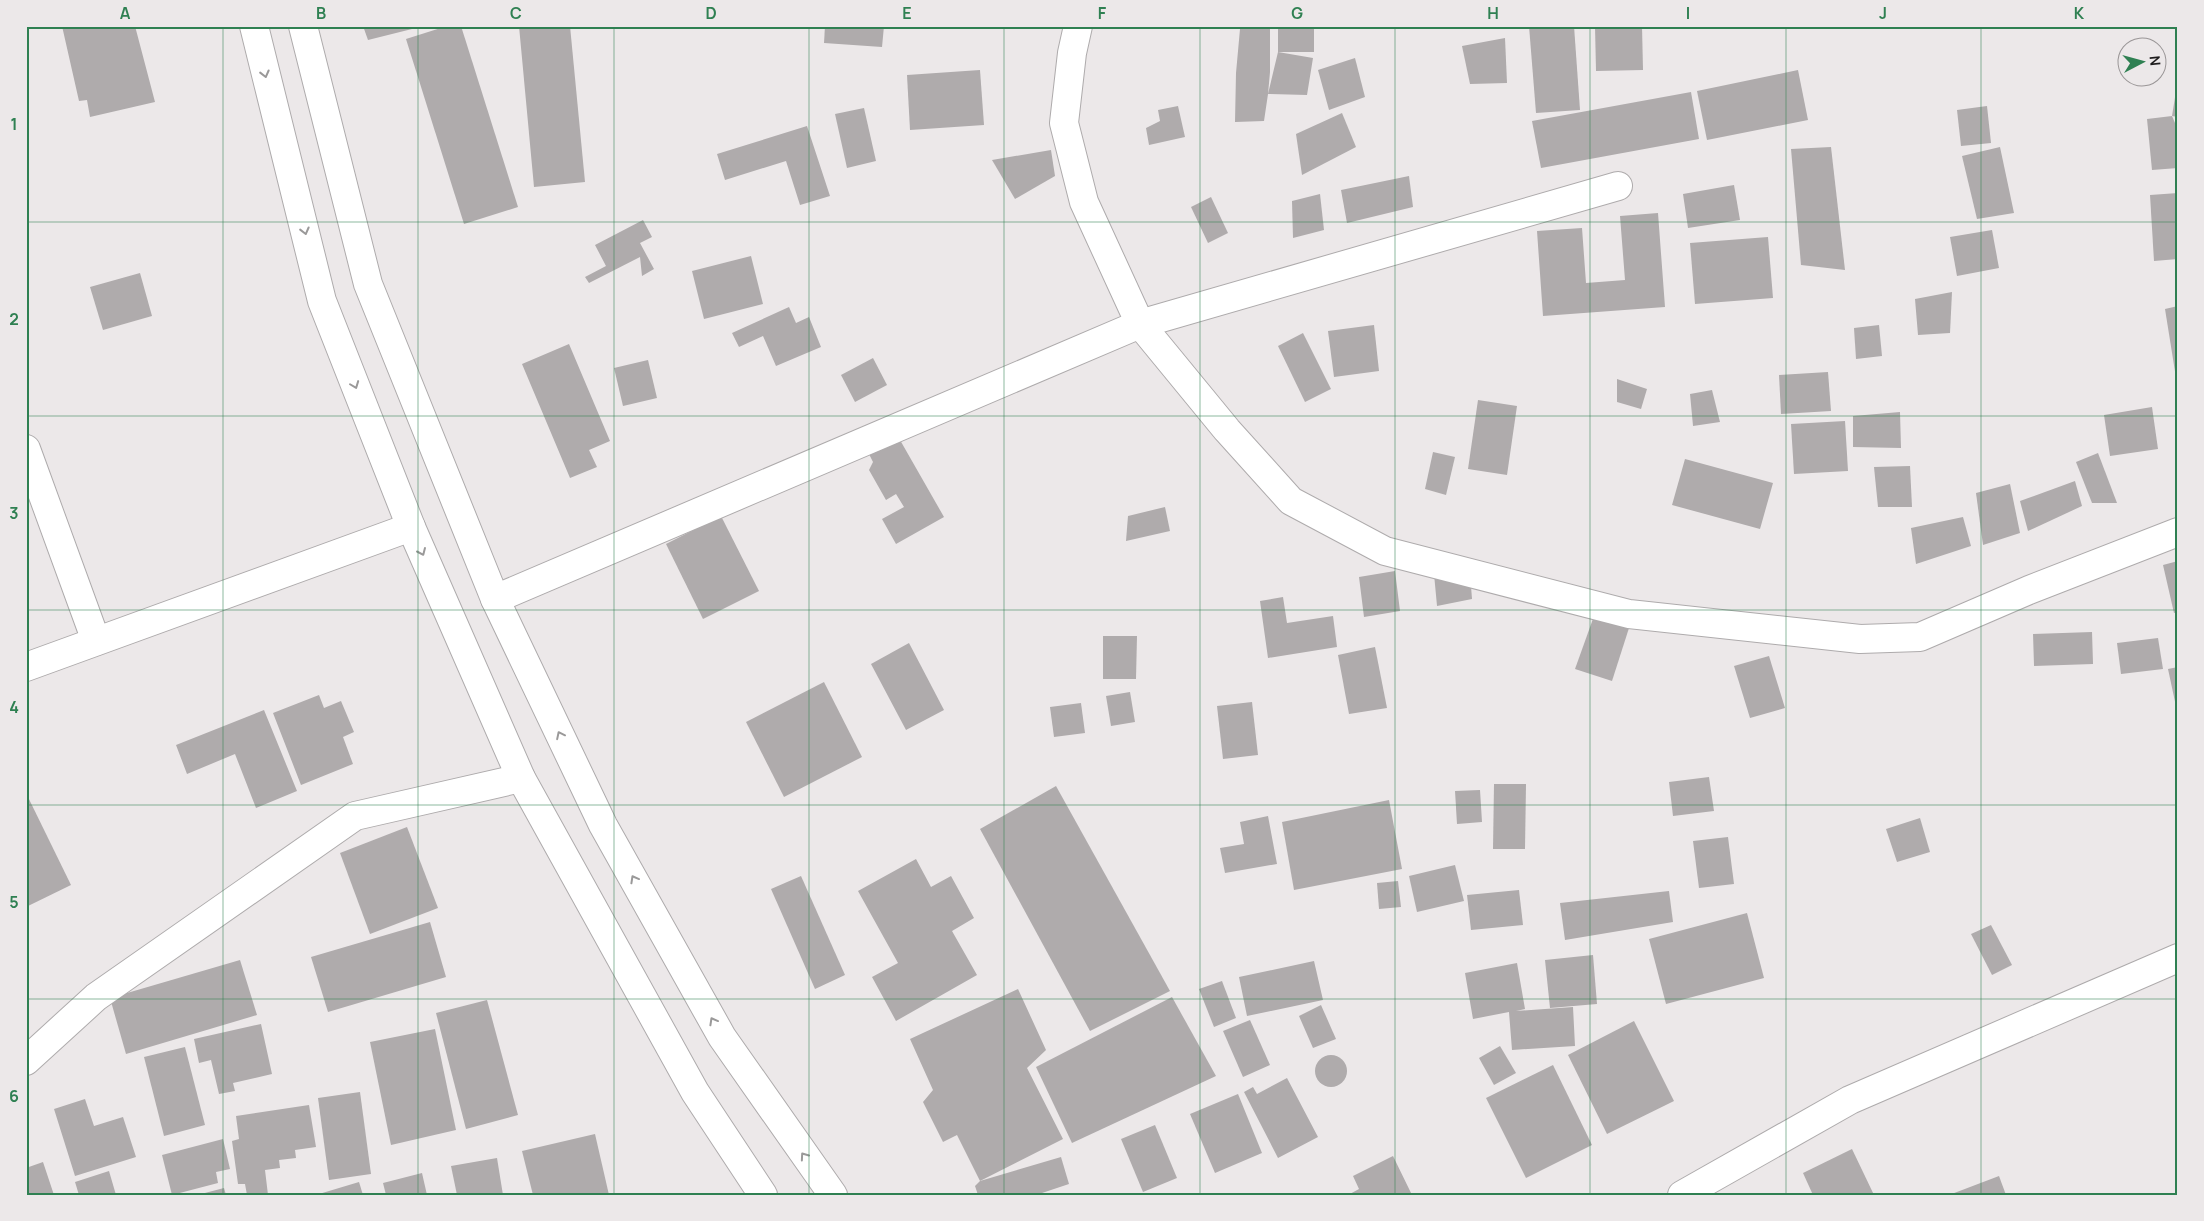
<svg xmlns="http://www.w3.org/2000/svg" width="2204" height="1221" viewBox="0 0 2204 1221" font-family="Manrope,sans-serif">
<rect width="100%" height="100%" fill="#ece8e9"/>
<g fill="#afabac">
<path d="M 62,26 L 135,26 L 155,102 L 90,117 L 87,100 L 79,101 Z"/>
<path d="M 363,26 L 420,26 L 420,27 L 368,40 Z"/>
<path d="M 447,26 L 461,26 L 518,207 L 464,224 L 406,39 Z"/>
<path d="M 519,26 L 570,26 L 585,182 L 534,187 Z"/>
<path d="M 825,26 L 884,26 L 882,47 L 824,43 Z"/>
<path d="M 1278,26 L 1314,26 L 1314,52 L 1278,52 L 1313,58 L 1307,95 L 1268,94 L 1264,121 L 1235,122 L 1236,73 L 1240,29 L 1270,29 L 1270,72 L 1268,94 L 1278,52 Z"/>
<path d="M 1529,26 L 1574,26 L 1580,110 L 1536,113 Z"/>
<path d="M 1595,26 L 1642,26 L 1643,70 L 1596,71 Z"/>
<path d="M 1505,38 L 1507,83 L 1470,84 L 1462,46 Z"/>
<path d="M 1355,58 L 1365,97 L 1329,110 L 1318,70 Z"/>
<path d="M 980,70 L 984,125 L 910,130 L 907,75 Z"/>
<path d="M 1798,70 L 1808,120 L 1707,140 L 1697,91 Z"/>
<path d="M 2177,85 L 2178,85 L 2178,117 L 2172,116 Z"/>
<path d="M 1691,92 L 1699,139 L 1541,168 L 1532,121 Z"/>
<path d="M 1178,106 L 1185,137 L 1149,145 L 1146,128 L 1160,121 L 1158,110 Z"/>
<path d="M 1987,106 L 1991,143 L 1961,146 L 1957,110 Z"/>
<path d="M 864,108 L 876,161 L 847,168 L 835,114 Z"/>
<path d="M 1342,113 L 1356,147 L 1302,175 L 1296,134 Z"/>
<path d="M 2172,116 L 2178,130 L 2178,168 L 2152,170 L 2147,119 Z"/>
<path d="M 807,126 L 830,196 L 800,205 L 786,161 L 725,180 L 717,154 Z"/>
<path d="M 1831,147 L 1845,270 L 1801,265 L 1791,149 Z"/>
<path d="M 2000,147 L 2014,213 L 1977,219 L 1962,156 Z"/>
<path d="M 1051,150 L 1055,176 L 1015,199 L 992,160 Z"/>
<path d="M 1409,176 L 1413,207 L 1347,223 L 1341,190 Z"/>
<path d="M 1734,185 L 1740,220 L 1688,228 L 1683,194 Z"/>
<path d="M 2178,193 L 2178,259 L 2154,261 L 2150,195 Z"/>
<path d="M 1320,194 L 1324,230 L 1293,238 L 1292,201 Z"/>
<path d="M 1211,197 L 1228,233 L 1208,243 L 1191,207 Z"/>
<path d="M 1658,213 L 1665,307 L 1543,316 L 1537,231 L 1582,228 L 1586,283 L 1625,280 L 1620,216 Z"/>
<path d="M 643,220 L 652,237 L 640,243 L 654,269 L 642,276 L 640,257 L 589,283 L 585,277 L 606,266 L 595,245 Z"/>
<path d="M 1992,230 L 1999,268 L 1957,276 L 1950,237 Z"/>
<path d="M 1768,237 L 1773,298 L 1695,304 L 1690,243 Z"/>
<path d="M 751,256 L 763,304 L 704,319 L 692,271 Z"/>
<path d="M 140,273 L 152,316 L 103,330 L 90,287 Z"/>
<path d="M 1952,292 L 1950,333 L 1918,335 L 1915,299 Z"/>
<path d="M 2178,306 L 2178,384 L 2177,384 L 2165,309 Z"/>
<path d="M 789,307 L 796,323 L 809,317 L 821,347 L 776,366 L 763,336 L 739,347 L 732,333 Z"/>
<path d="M 1374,325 L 1379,371 L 1334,377 L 1328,331 Z"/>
<path d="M 1879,325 L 1882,356 L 1856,359 L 1854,328 Z"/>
<path d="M 1303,333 L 1331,389 L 1305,402 L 1278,346 Z"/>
<path d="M 569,344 L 610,441 L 589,450 L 597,467 L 570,478 L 522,364 Z"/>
<path d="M 873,358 L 887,385 L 855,402 L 841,375 Z"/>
<path d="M 648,360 L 657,398 L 623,406 L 614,368 Z"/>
<path d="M 1828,372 L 1831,411 L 1781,414 L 1779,375 Z"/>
<path d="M 1617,379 L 1647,389 L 1641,409 L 1617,402 Z"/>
<path d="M 1712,390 L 1720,422 L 1693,426 L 1690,394 Z"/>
<path d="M 1478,400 L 1517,406 L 1507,475 L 1468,469 Z"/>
<path d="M 2152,407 L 2158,449 L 2110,456 L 2104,415 Z"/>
<path d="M 1900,412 L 1901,448 L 1853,447 L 1853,416 Z"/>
<path d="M 1845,421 L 1848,471 L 1794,474 L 1791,424 Z"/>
<path d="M 896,433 L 944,517 L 896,544 L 882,519 L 904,507 L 896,494 L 886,500 L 869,470 L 873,462 L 867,450 Z"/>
<path d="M 1433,452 L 1455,457 L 1446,495 L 1425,489 Z"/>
<path d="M 2098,453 L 2117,503 L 2092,503 L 2076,462 Z"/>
<path d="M 1685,459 L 1773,483 L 1760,529 L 1672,505 Z"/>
<path d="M 1910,466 L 1912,507 L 1878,507 L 1874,467 Z"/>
<path d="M 2075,481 L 2082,506 L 2028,531 L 2020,501 Z"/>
<path d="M 2010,484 L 2020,533 L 1983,545 L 1976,493 Z"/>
<path d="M 1165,507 L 1170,531 L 1126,541 L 1128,516 Z"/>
<path d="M 721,516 L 759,591 L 703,619 L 666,544 Z"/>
<path d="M 1963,517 L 1971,546 L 1916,564 L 1911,528 Z"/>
<path d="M 1469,560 L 1472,599 L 1437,606 L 1433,563 Z"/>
<path d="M 2178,561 L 2178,612 L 2174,613 L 2163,565 Z"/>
<path d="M 1395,571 L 1400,611 L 1364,617 L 1359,577 Z"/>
<path d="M 1283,597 L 1287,623 L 1333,616 L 1337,647 L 1268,658 L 1260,601 Z"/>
<path d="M 1594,616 L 1629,628 L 1612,681 L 1575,669 Z"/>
<path d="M 2092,632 L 2093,664 L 2034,666 L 2033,634 Z"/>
<path d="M 1103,636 L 1137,636 L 1136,679 L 1103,679 Z"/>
<path d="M 2158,638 L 2163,669 L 2121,674 L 2117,643 Z"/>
<path d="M 909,643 L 944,710 L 906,730 L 871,664 Z"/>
<path d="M 1375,647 L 1387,708 L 1349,714 L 1338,655 Z"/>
<path d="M 1769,656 L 1785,708 L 1750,718 L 1734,666 Z"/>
<path d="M 2178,667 L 2178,711 L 2177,711 L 2168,669 Z"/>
<path d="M 824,682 L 862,757 L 784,797 L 746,722 Z"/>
<path d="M 1130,692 L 1135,722 L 1111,726 L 1106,696 Z"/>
<path d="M 319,695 L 324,708 L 341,701 L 354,732 L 343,737 L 353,764 L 301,785 L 273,713 Z"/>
<path d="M 1252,702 L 1258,755 L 1223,759 L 1217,706 Z"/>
<path d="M 1081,703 L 1085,733 L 1054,737 L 1050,707 Z"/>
<path d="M 264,710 L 297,791 L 256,808 L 235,754 L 187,774 L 176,745 Z"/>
<path d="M 1709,777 L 1714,811 L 1673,816 L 1669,782 Z"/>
<path d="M 1494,784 L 1526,784 L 1525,849 L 1493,849 Z"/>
<path d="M 1056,786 L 1170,991 L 1090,1031 L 980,829 Z"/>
<path d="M 1480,790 L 1482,822 L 1457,824 L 1455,791 Z"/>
<path d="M 26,793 L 71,885 L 26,907 Z"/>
<path d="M 1389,800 L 1402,869 L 1294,890 L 1282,822 Z"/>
<path d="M 1268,816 L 1277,864 L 1225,873 L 1220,848 L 1244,844 L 1240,822 Z"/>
<path d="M 1920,818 L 1930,852 L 1897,862 L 1886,829 Z"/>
<path d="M 407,827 L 438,908 L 370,934 L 340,853 Z"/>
<path d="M 1728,837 L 1734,884 L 1699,888 L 1693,841 Z"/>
<path d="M 916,859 L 931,887 L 951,876 L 974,918 L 952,931 L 977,975 L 896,1021 L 872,977 L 898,963 L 858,891 Z"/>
<path d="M 1455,865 L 1464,901 L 1417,912 L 1409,876 Z"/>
<path d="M 801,876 L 845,975 L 815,989 L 771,889 Z"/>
<path d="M 1398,881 L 1401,907 L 1379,909 L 1377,883 Z"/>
<path d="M 1519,890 L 1523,925 L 1471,930 L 1467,895 Z"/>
<path d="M 1669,891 L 1673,922 L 1565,940 L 1560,903 Z"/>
<path d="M 1747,913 L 1764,978 L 1666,1004 L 1649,939 Z"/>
<path d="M 430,922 L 446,977 L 328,1012 L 311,957 Z"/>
<path d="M 1991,925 L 2012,965 L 1992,975 L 1971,934 Z"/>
<path d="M 1593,955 L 1597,1004 L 1550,1008 L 1545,960 Z"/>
<path d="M 240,960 L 257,1015 L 126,1054 L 110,998 Z"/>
<path d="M 1314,961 L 1323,1000 L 1247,1016 L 1239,977 Z"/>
<path d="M 1517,963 L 1525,1009 L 1516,1011 L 1573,1007 L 1575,1046 L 1512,1050 L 1509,1012 L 1473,1019 L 1465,973 Z"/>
<path d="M 1222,981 L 1236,1018 L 1214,1027 L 1199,989 Z"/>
<path d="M 1018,989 L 1046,1050 L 1027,1068 L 1063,1139 L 980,1181 L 957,1135 L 943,1142 L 923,1102 L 933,1090 L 910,1039 Z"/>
<path d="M 1172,997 L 1216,1076 L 1072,1143 L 1036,1067 Z"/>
<path d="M 487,1000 L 518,1115 L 466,1129 L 436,1013 Z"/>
<path d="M 1321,1005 L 1336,1039 L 1313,1048 L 1299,1016 Z"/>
<path d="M 1250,1020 L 1270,1065 L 1243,1077 L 1223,1031 Z"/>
<path d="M 1634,1021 L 1674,1101 L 1607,1134 L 1568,1055 Z"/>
<path d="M 261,1024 L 272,1074 L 233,1083 L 235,1091 L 219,1094 L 211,1060 L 199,1063 L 194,1039 Z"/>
<path d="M 435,1029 L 456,1130 L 391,1145 L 370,1042 Z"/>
<path d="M 1500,1046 L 1516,1073 L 1494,1085 L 1479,1058 Z"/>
<path d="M 185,1047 L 205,1125 L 164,1136 L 144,1057 Z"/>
<circle cx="1331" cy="1071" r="16"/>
<path d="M 1553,1065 L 1592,1145 L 1526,1178 L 1486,1098 Z"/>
<path d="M 1287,1078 L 1318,1137 L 1278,1158 L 1244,1092 L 1253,1087 L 1257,1094 Z"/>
<path d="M 360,1092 L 371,1174 L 329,1180 L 318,1098 Z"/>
<path d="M 1238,1094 L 1262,1153 L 1215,1173 L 1190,1114 Z"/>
<path d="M 85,1099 L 94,1126 L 123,1117 L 136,1157 L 75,1176 L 54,1109 Z"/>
<path d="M 309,1105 L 316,1147 L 295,1150 L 296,1158 L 279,1160 L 280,1168 L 265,1170 L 268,1195 L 247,1195 L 245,1184 L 238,1184 L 232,1141 L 239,1139 L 236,1116 Z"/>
<path d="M 1155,1125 L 1177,1178 L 1143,1192 L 1121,1139 Z"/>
<path d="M 595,1134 L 609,1195 L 533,1195 L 522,1151 Z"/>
<path d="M 223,1139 L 230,1169 L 216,1172 L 218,1183 L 172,1195 L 162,1155 Z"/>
<path d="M 1852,1149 L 1874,1195 L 1813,1195 L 1803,1173 Z"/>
<path d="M 1393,1156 L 1412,1195 L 1348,1195 L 1359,1189 L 1353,1176 Z"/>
<path d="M 1061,1157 L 1069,1184 L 1036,1195 L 978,1195 L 975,1186 L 980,1181 Z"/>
<path d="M 497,1158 L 503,1195 L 457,1195 L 451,1166 Z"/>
<path d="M 43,1162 L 54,1195 L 26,1195 L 26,1168 Z"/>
<path d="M 109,1171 L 116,1195 L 79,1195 L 75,1182 Z"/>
<path d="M 422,1173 L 427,1195 L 386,1195 L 383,1183 Z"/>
<path d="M 1999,1176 L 2006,1195 L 1949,1195 Z"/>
<path d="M 359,1182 L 363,1195 L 319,1195 L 319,1194 Z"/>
<path d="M 224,1188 L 226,1195 L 201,1195 L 201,1194 Z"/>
</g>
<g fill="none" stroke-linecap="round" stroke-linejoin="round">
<defs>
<g id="minor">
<path d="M 1078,26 L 1072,53 L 1064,123 L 1084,202 L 1140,324 L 1227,430 L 1291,501 L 1385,551 L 1629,614 L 1860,639 L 1920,637 L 2029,590 L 2178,532"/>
<path d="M 26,449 L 96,641"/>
<path d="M 495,599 L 1140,324 L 1618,186"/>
<path d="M 26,667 L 411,527"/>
<path d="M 26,1061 L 96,997 L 355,816 L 521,778"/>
<path d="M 1682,1195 L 1850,1100 L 2178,958"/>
</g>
<g id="major">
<path d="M 254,26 L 322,301 L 411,527 L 521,778 L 695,1092 L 763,1195"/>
<path d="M 303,26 L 368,284 L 495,599 L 603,825 L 722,1037 L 833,1195"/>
</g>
</defs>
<use href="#minor" stroke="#aeabac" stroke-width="30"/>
<use href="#major" stroke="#aeabac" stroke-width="30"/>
<use href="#minor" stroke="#fff" stroke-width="28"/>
<use href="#major" stroke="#fff" stroke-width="28"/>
</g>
<defs><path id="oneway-chevron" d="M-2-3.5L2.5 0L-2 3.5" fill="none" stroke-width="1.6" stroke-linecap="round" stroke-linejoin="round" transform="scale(1.25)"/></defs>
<g stroke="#9a9999">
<use href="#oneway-chevron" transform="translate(265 74) rotate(76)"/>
<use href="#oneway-chevron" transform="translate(305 231) rotate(76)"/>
<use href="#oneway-chevron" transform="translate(355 385) rotate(69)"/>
<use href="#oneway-chevron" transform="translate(422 552) rotate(66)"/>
<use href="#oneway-chevron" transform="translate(560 735) rotate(-116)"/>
<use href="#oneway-chevron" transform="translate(634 879) rotate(-119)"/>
<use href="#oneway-chevron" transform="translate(713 1021) rotate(-119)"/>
<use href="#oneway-chevron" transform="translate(804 1156) rotate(-125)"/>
</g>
<path fill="none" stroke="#2f8052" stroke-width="1" stroke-opacity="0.55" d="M 223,26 L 223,1195M 418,26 L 418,1195M 614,26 L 614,1195M 809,26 L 809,1195M 1004,26 L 1004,1195M 1200,26 L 1200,1195M 1395,26 L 1395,1195M 1590,26 L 1590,1195M 1786,26 L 1786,1195M 1981,26 L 1981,1195M 26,222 L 2178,222M 26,416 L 2178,416M 26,610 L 2178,610M 26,805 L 2178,805M 26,999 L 2178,999"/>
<rect width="2204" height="1221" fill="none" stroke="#ece8e9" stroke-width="55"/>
<g transform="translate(2142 62) rotate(84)"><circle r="24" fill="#ece8e9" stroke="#9a9697"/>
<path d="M0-4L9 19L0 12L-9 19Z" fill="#2f8052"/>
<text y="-8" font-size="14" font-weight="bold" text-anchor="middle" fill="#1e1c1d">N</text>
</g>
<rect x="28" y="28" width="2148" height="1166" fill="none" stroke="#2f8052" stroke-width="2"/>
<g font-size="16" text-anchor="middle" font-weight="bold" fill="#2f8052">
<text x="125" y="19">A</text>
<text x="321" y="19">B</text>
<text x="516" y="19">C</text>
<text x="711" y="19">D</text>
<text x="907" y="19">E</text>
<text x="1102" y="19">F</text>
<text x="1297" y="19">G</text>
<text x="1493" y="19">H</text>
<text x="1688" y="19">I</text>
<text x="1883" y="19">J</text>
<text x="2079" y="19">K</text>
<text x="14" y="130">1</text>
<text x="14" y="325">2</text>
<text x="14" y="519">3</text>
<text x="14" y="713">4</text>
<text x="14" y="908">5</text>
<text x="14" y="1102">6</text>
</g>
</svg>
